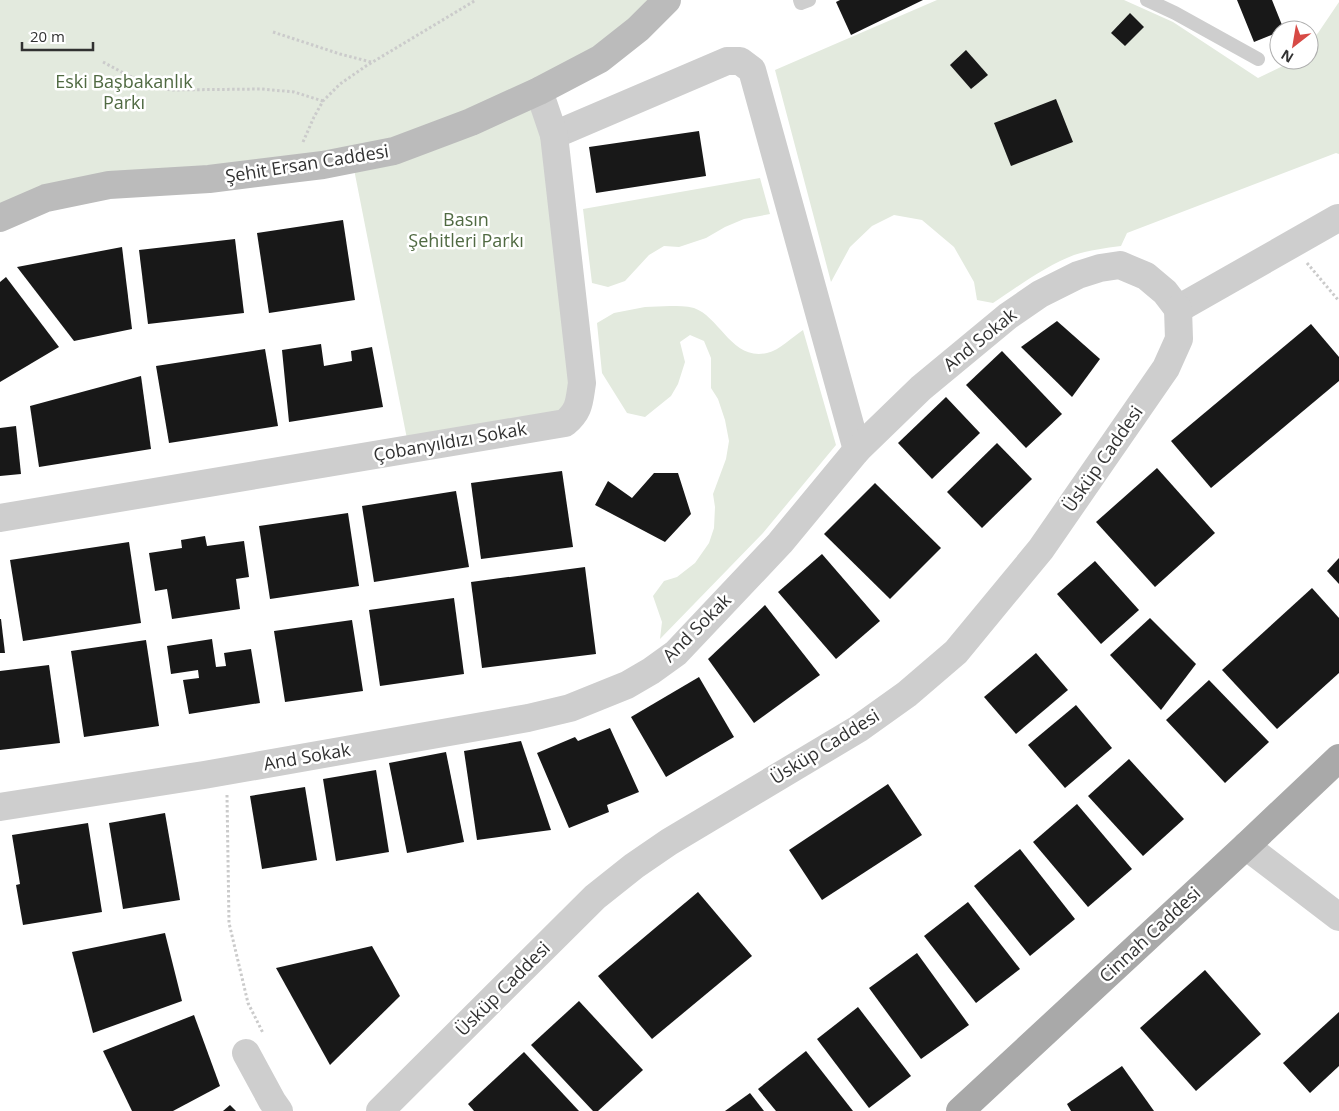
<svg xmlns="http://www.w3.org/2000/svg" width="1339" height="1111" viewBox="0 0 1339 1111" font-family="'Open Sans',sans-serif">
<rect width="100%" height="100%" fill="#fff"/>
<g fill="#e3eade">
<path d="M 0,0 L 667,0 L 540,91 L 578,406 L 409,449 L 352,159 L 209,179 L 0,218 Z"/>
<path d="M 937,0 L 1124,0 L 1173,22 L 1258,78 L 1289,63 L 1292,60 L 1309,60 L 1309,42 L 1318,33 L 1339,2 L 1339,154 L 1336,153 L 1127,233 L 1121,246 C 1105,248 1090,250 1074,255 C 1047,265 1017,287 993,303 L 977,300 L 974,282 L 954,247 L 922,220 L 894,215 L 872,226 L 850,247 L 831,282 L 775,70 Z"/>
<path d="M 760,178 L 770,214 L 744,219 L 725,227 L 706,238 L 679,247 L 664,246 L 649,255 L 625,281 L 608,287 L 592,283 L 583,209 Z"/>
<path d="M 670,306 C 678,306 686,306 694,308 C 720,317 732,361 767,353 C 780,350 792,337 803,330 L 836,445 L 763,533 L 660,639 L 662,622 L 653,596 L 664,581 L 677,577 L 695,563 L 709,543 L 714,528 L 715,507 L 713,494 L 726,459 L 729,441 L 725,420 L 718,399 L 711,388 L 711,358 L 704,341 L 690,335 L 680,342 L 685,362 L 678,384 L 671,396 L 645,417 L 627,413 L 602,373 L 597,323 L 614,313 L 645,307 Z"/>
</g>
<g fill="#181818">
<path d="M 840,0 L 923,0 L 851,35 L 836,2 Z"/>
<path d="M 1237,0 L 1272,0 L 1284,30 L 1279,30 L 1279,32 L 1254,42 Z"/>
<path d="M 1130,13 L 1144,27 L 1125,46 L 1111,33 Z"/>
<path d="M 966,50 L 988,75 L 971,89 L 950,65 Z"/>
<path d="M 1056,99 L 1073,142 L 1011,166 L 994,123 Z"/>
<path d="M 699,131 L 706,176 L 596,193 L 589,147 Z"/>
<path d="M 343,220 L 355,300 L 269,313 L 257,233 Z"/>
<path d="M 235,239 L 244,313 L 148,324 L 139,250 Z"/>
<path d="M 122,247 L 132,329 L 74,341 L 17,267 Z"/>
<path d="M 6,277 L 59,347 L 0,382 L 0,282 Z"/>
<path d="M 1057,321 L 1100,359 L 1072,397 L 1021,347 Z"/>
<path d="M 1311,324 L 1339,357 L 1339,381 L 1211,488 L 1171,441 Z"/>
<path d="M 321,344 L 324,366 L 352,361 L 351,351 L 372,347 L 383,407 L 289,422 L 282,350 Z"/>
<path d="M 265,349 L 278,426 L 169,443 L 156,366 Z"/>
<path d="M 1002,351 L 1062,414 L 1026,448 L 966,385 Z"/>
<path d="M 141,376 L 151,449 L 39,467 L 30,406 Z"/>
<path d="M 946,397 L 980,433 L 932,479 L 898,443 Z"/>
<path d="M 16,426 L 21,474 L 0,476 L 0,428 Z"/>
<path d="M 997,443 L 1032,479 L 982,528 L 947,492 Z"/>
<path d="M 1157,468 L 1215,533 L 1155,587 L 1096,522 Z"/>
<path d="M 562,471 L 573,547 L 481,559 L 471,483 Z"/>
<path d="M 654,473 L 678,473 L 691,514 L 665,542 L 595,505 L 608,481 L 632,498 Z"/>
<path d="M 875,483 L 941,548 L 890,599 L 824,534 Z"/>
<path d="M 456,491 L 469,567 L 374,582 L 362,506 Z"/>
<path d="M 348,513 L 359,586 L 270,599 L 259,526 Z"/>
<path d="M 205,536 L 207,546 L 244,541 L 249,577 L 236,579 L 240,609 L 172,619 L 167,589 L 155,591 L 149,553 L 182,548 L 181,540 Z"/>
<path d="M 129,542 L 141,623 L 23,641 L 10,560 Z"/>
<path d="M 822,554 L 880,621 L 836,659 L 778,592 Z"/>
<path d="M 1339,558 L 1339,584 L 1327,571 Z"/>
<path d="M 1095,561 L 1139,610 L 1101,644 L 1057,594 Z"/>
<path d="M 585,567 L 596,654 L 482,668 L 471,582 Z"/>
<path d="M 1312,588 L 1339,618 L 1339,673 L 1277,729 L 1222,670 Z"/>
<path d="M 454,598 L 464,674 L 380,686 L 369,610 Z"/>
<path d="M 765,605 L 820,675 L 754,723 L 708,659 Z"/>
<path d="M 1150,618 L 1196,664 L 1161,710 L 1110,655 Z"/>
<path d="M 0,619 L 1,619 L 5,653 L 0,653 Z"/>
<path d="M 352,620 L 363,691 L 285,702 L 274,631 Z"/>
<path d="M 212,639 L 216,667 L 226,666 L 224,653 L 251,649 L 260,703 L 189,714 L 183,680 L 199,678 L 198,670 L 171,674 L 167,646 Z"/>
<path d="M 146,640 L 159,726 L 84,737 L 71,651 Z"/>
<path d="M 1036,653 L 1068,690 L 1016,734 L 984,697 Z"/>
<path d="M 49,665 L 60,743 L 0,750 L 0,671 Z"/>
<path d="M 699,677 L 734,737 L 666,777 L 631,717 Z"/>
<path d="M 1209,680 L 1269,742 L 1225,783 L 1166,720 Z"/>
<path d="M 1076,705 L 1112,748 L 1065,788 L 1028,745 Z"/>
<path d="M 610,728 L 639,792 L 607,805 L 609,812 L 569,828 L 537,753 L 575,737 L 578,741 Z"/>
<path d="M 521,741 L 551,830 L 477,840 L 464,751 Z"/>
<path d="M 446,752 L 464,842 L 407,853 L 389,763 Z"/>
<path d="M 1129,759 L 1184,819 L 1143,856 L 1088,796 Z"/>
<path d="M 376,770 L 389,852 L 336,861 L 323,779 Z"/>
<path d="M 888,784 L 922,835 L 822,900 L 789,850 Z"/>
<path d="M 305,787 L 317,860 L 262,869 L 250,796 Z"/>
<path d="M 1077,804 L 1132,869 L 1088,907 L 1033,842 Z"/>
<path d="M 165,813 L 180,900 L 123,909 L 109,823 Z"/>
<path d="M 88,823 L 102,912 L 23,925 L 16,885 L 20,884 L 12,835 Z"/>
<path d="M 1020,849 L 1075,919 L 1030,956 L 974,886 Z"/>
<path d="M 698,892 L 752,956 L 652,1039 L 598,976 Z"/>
<path d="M 968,902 L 1020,969 L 976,1003 L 924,936 Z"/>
<path d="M 165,933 L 182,1001 L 93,1033 L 72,952 Z"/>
<path d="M 372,946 L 400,996 L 330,1065 L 276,968 Z"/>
<path d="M 917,953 L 969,1025 L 921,1059 L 869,988 Z"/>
<path d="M 1205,970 L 1261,1034 L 1196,1091 L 1140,1028 Z"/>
<path d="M 579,1001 L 643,1070 L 598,1111 L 593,1111 L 531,1045 Z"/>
<path d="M 858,1007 L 911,1076 L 869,1108 L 817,1039 Z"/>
<path d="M 1339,1012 L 1339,1066 L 1310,1093 L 1283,1063 Z"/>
<path d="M 194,1015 L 220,1086 L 173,1111 L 132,1111 L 103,1051 Z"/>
<path d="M 806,1051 L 853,1111 L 776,1111 L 758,1089 Z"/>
<path d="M 524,1052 L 579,1111 L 474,1111 L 468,1104 Z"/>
<path d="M 1122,1066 L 1154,1111 L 1071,1111 L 1067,1104 Z"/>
<path d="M 750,1093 L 764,1111 L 725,1111 Z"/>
<path d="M 230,1105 L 236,1111 L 223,1111 Z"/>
</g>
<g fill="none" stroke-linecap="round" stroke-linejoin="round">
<g stroke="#cbcbcb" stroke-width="3" stroke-dasharray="2.5 2.5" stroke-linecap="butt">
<path d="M 273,32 L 340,54 L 371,62"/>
<path d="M 103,62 L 129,76 L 170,90 L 262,89 L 294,92 L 323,101"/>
<path d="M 303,142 L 314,117 L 323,101 L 340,84 L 366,66 L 476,0"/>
<path d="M 1307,263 L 1339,301"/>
<path d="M 227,795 L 229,923 L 248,1003 L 263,1033"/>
</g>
<g stroke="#cecece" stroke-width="14">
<path d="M 800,0 L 801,3 L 809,0"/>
<path d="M 1147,0 L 1175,13 L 1258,59"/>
</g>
<g stroke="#cecece" stroke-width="28">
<path d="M 554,135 L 727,61 L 740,61 L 752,70 L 857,450"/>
<path d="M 1178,309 L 1338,218"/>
<path d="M 0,518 L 565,423 C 580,410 579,402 582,383 L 554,135 L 539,91"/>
<path d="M 0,807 L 204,775 L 528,718 L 570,708 L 627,685 L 651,671 L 676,653 L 780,543 L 857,450 L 921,388 L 1008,316 L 1040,294 L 1078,275 L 1100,268 L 1120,265 L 1146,276 L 1165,292 L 1178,309"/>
<path d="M 1246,846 L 1339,917"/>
<path d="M 246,1053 L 272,1101 L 279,1111"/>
<path d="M 380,1111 L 595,897 L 634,866 L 669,842 L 858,729 L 907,694 L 956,652 L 1041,549 L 1166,368 L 1179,339 L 1178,309"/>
</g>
<path stroke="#bbb" stroke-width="28" d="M 0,218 L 46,198 L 109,185 L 209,179 L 323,165 L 394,151 L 471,122 L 539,91 L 600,59 L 638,29 L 667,0"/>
<path stroke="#a9a9a9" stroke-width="28" d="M 960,1111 L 1246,846 L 1339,758"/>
</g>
<g text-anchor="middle" stroke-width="5" stroke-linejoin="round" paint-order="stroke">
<g font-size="18" fill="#506a42" stroke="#fff">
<text x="124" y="88">Eski Başbakanlık<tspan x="124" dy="21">Parkı</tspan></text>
<text x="466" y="226">Basın<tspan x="466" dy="21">Şehitleri Parkı</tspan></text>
</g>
<g font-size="18" fill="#313131" stroke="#fff">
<text transform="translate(307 164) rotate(-9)" y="6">Şehit Ersan Caddesi</text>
<text transform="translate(980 340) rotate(-39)" y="6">And Sokak</text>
<text transform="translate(450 442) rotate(-10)" y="6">Çobanyıldızı Sokak</text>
<text transform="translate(1103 459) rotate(-55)" y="6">Üsküp Caddesi</text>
<text transform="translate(697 628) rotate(-45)" y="6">And Sokak</text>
<text transform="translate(825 747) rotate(-32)" y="6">Üsküp Caddesi</text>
<text transform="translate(307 757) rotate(-10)" y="6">And Sokak</text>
<text transform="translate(1150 935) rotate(-43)" y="6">Cinnah Caddesi</text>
<text transform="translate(503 989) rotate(-45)" y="6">Üsküp Caddesi</text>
</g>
</g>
<g transform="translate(1294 45) rotate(211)"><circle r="24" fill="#ffffff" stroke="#adadad"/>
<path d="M0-4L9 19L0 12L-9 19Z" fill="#d74a45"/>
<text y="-8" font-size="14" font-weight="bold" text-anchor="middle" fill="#313131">N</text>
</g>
<path d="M22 42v8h71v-8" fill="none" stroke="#313131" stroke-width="2.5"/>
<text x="30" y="42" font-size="15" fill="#313131" stroke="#ffffff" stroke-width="4" paint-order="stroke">20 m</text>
</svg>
